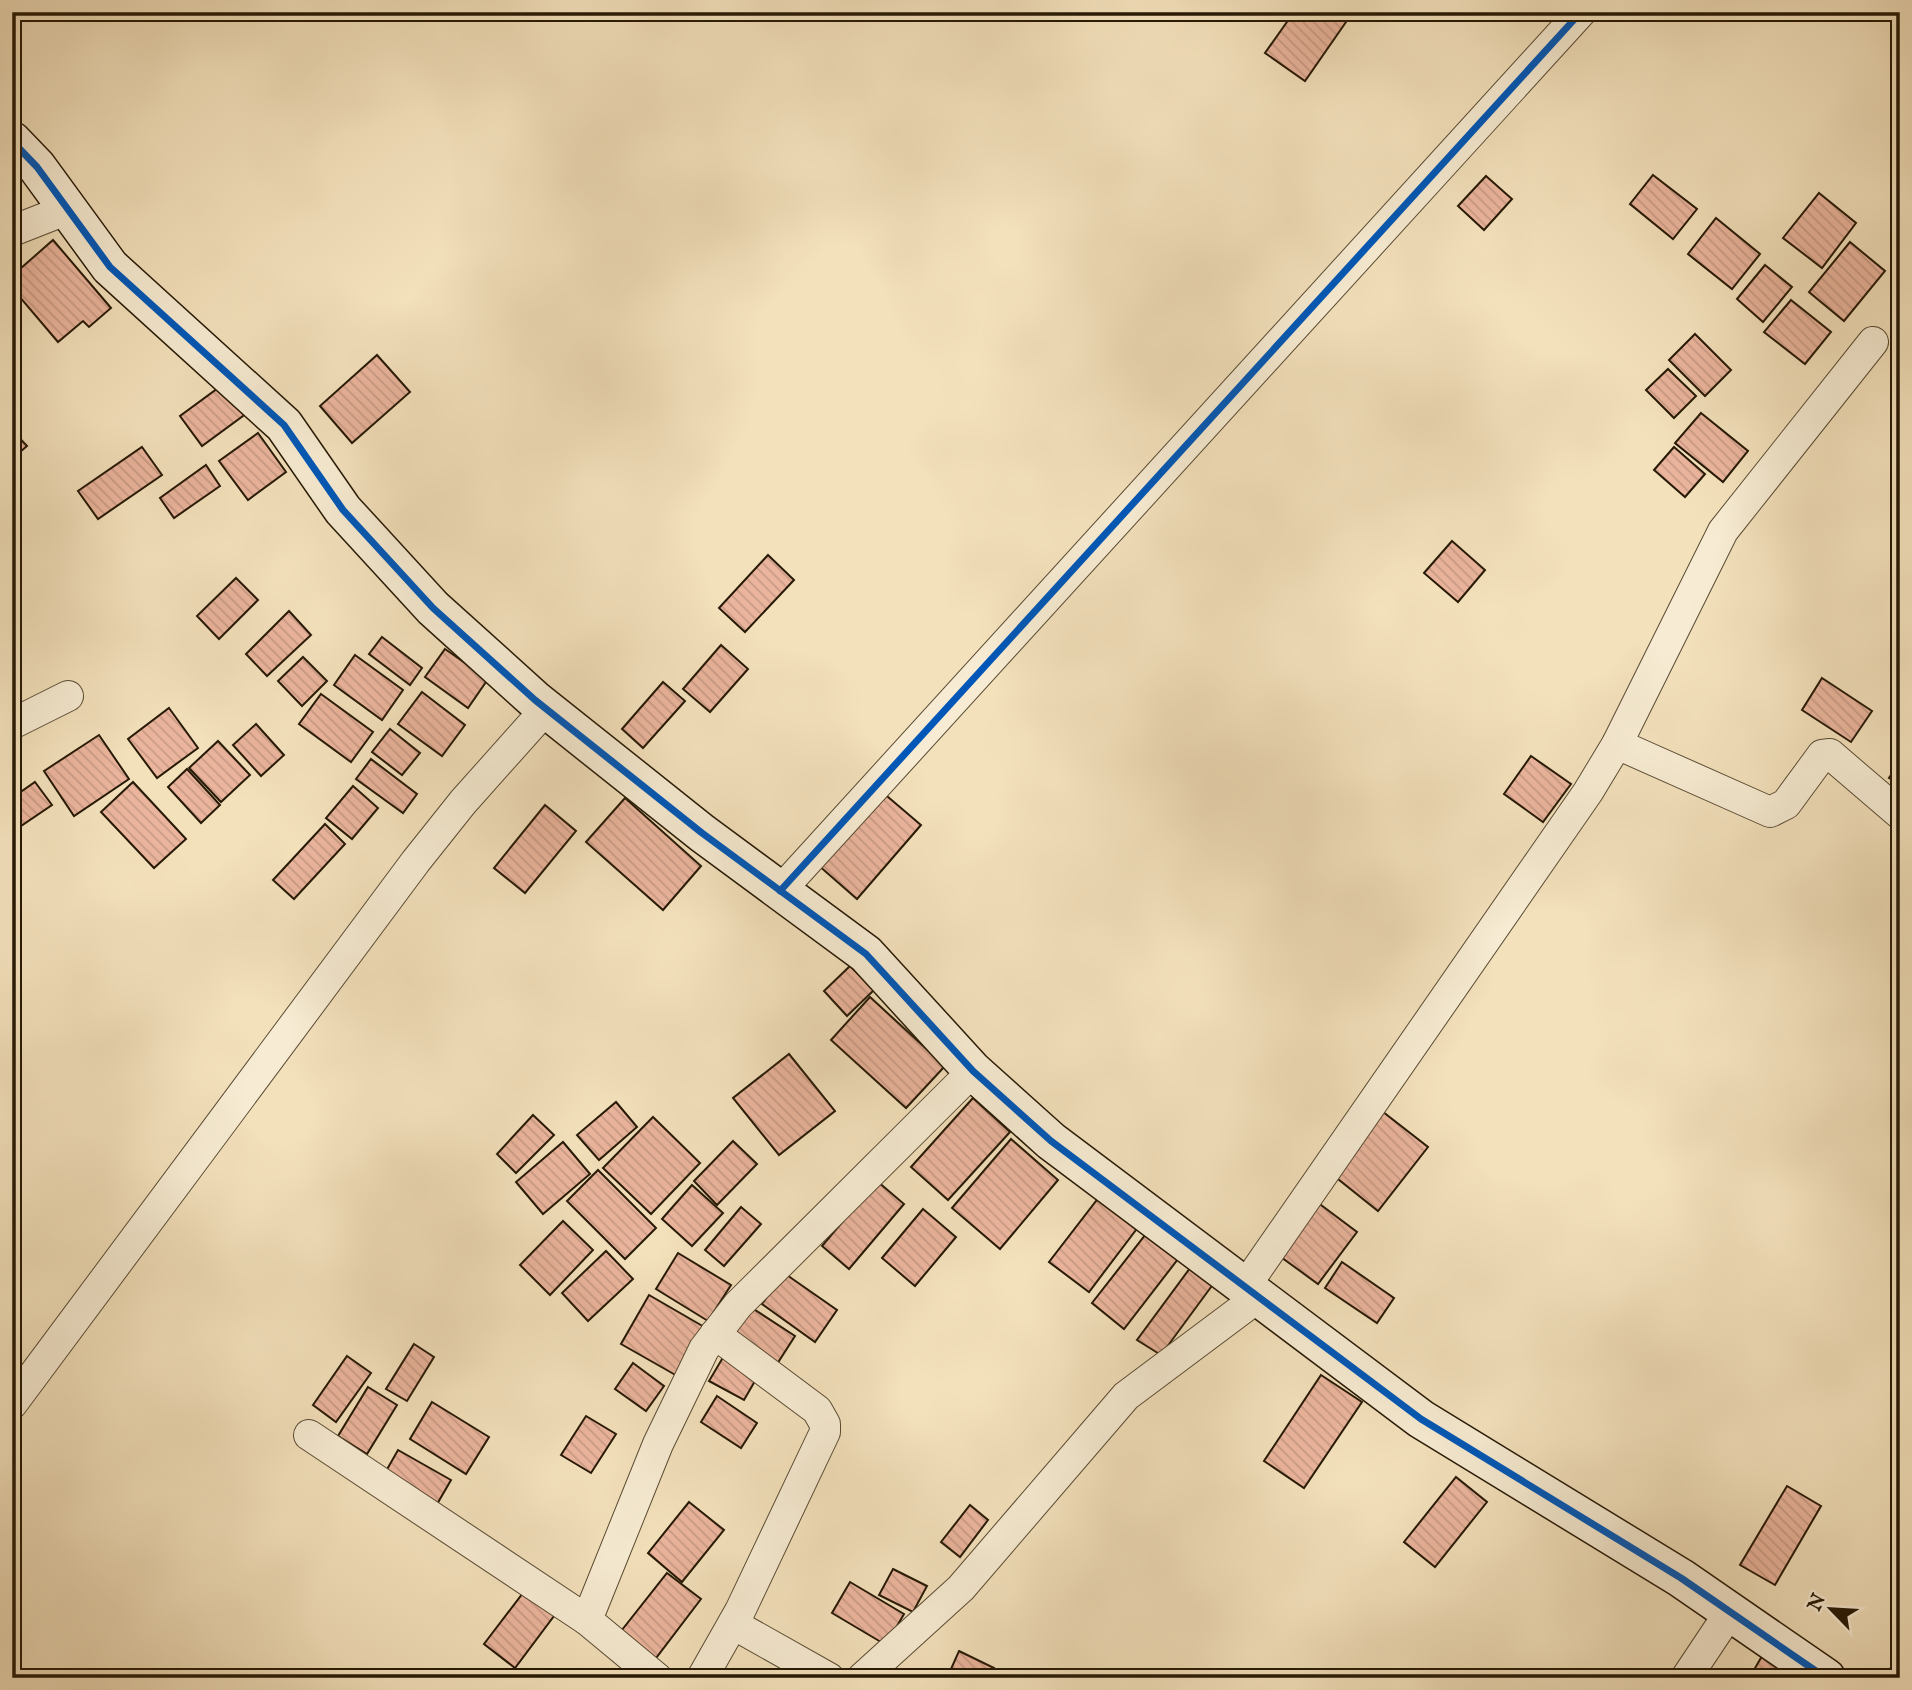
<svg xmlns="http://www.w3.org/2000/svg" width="1912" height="1690" viewBox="0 0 1912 1690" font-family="'IM FELL English',serif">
<defs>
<pattern id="building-back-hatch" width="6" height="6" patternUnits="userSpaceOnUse" patternTransform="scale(1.75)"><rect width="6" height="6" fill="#ebb59d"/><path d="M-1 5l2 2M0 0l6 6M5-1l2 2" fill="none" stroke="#c99b86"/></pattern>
</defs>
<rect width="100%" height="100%" fill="#f3e1bc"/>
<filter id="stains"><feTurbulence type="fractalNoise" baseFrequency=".00286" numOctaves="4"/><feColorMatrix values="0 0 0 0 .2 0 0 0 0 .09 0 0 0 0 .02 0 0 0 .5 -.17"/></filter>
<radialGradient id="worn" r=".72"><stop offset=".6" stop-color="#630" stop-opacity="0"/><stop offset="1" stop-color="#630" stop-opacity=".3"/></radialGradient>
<g fill="url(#building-back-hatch)" stroke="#261905" stroke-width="2">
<path d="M 1294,12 L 1332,12 L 1346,22 L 1305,81 L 1265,53 Z"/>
<path d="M 1653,175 L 1697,209 L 1673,239 L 1630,204 Z"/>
<path d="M 1486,176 L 1512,199 L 1484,230 L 1458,206 Z"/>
<path d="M 1819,193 L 1856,223 L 1822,268 L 1783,238 Z"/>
<path d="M 1716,218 L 1760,254 L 1732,289 L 1688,254 Z"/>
<path d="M 53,240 L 111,308 L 89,327 L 83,321 L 58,342 L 12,288 L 12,276 Z"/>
<path d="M 1850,242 L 1885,271 L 1844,321 L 1809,292 Z"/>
<path d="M 1765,265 L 1792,287 L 1763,322 L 1737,299 Z"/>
<path d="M 1791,300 L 1831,332 L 1805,364 L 1764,332 Z"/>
<path d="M 1695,334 L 1731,370 L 1705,396 L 1669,360 Z"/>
<path d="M 377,355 L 410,392 L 352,443 L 320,406 Z"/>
<path d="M 1668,369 L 1696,396 L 1674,418 L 1646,390 Z"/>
<path d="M 225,383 L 247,413 L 202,446 L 180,416 Z"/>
<path d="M 1701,413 L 1748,451 L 1723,482 L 1675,443 Z"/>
<path d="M 12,430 L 27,446 L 12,459 Z"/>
<path d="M 258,433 L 286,472 L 248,500 L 219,461 Z"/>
<path d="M 142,447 L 162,475 L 98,519 L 78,491 Z"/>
<path d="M 1674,447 L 1705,474 L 1685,497 L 1654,470 Z"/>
<path d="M 206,465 L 220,486 L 174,518 L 160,498 Z"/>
<path d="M 1452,541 L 1485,570 L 1458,602 L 1424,573 Z"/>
<path d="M 768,555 L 794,580 L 745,632 L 719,608 Z"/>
<path d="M 236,578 L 258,600 L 219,639 L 197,616 Z"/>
<path d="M 289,611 L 311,635 L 267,676 L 246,654 Z"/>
<path d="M 382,637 L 422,668 L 410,685 L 369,654 Z"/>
<path d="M 721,645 L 748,669 L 710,712 L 683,689 Z"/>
<path d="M 445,649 L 488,679 L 468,708 L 425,677 Z"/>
<path d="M 355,655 L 403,690 L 382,720 L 334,685 Z"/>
<path d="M 303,657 L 327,681 L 302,706 L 278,681 Z"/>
<path d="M 1822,678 L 1872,711 L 1851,742 L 1802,710 Z"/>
<path d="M 663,682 L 685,701 L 643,748 L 622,729 Z"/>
<path d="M 422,692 L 465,725 L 442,756 L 398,724 Z"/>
<path d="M 321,694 L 373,732 L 351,762 L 299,724 Z"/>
<path d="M 169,708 L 198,748 L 157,778 L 128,739 Z"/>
<path d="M 256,724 L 284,755 L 261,776 L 233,745 Z"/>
<path d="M 390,729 L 420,753 L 402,775 L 372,752 Z"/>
<path d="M 99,735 L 129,779 L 74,816 L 44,771 Z"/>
<path d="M 218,741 L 250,775 L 221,802 L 189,768 Z"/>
<path d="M 1531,756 L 1571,784 L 1543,822 L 1504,794 Z"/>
<path d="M 371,759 L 417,794 L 403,813 L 356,779 Z"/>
<path d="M 1900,762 L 1900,784 L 1889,778 Z"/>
<path d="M 187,769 L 220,805 L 201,823 L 168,787 Z"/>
<path d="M 35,782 L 52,805 L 12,832 L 12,798 Z"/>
<path d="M 133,782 L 186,839 L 154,868 L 101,812 Z"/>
<path d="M 353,786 L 378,808 L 352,839 L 326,818 Z"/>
<path d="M 881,791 L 921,825 L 857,899 L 818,865 Z"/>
<path d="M 625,798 L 701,866 L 663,910 L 586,842 Z"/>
<path d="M 545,805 L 576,831 L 525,893 L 494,868 Z"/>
<path d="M 325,824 L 345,844 L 294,899 L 273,880 Z"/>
<path d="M 850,966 L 874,990 L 847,1016 L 824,991 Z"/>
<path d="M 870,997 L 945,1066 L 906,1108 L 831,1040 Z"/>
<path d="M 789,1054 L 835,1111 L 779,1155 L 733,1098 Z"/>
<path d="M 973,1098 L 1010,1132 L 948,1200 L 911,1167 Z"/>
<path d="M 616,1102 L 637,1127 L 599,1160 L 577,1135 Z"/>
<path d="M 1378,1108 L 1428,1147 L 1378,1211 L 1328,1171 Z"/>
<path d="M 533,1115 L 554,1135 L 516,1173 L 497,1154 Z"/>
<path d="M 653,1117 L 700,1163 L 651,1214 L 603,1168 Z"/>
<path d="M 1011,1139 L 1058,1180 L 1000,1249 L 952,1208 Z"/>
<path d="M 733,1141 L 757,1164 L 717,1205 L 694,1181 Z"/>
<path d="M 563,1142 L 590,1174 L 543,1214 L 516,1182 Z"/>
<path d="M 598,1170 L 656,1228 L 625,1259 L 567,1201 Z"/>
<path d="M 877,1181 L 904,1204 L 849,1269 L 822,1246 Z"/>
<path d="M 692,1185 L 723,1213 L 692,1246 L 662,1219 Z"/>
<path d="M 1103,1192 L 1142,1222 L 1089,1292 L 1049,1262 Z"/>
<path d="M 1313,1199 L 1357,1232 L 1318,1284 L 1274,1252 Z"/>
<path d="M 741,1207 L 761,1224 L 724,1266 L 705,1250 Z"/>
<path d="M 923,1209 L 956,1237 L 915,1286 L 882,1258 Z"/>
<path d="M 563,1221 L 593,1250 L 550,1295 L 520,1265 Z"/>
<path d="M 1153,1225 L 1185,1250 L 1124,1329 L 1092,1303 Z"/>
<path d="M 606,1251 L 633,1279 L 588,1321 L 562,1293 Z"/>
<path d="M 678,1253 L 731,1285 L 708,1321 L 656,1289 Z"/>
<path d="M 1342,1262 L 1394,1298 L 1377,1323 L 1325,1288 Z"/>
<path d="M 1193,1264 L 1214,1283 L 1161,1355 L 1137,1340 Z"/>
<path d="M 784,1273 L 837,1310 L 815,1342 L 762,1304 Z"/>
<path d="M 649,1295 L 706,1328 L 679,1377 L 621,1344 Z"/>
<path d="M 749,1306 L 795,1336 L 777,1364 L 730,1334 Z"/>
<path d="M 414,1344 L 434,1357 L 407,1401 L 386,1389 Z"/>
<path d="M 725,1354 L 759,1374 L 744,1400 L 709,1381 Z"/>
<path d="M 347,1356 L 371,1373 L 336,1422 L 313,1405 Z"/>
<path d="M 633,1363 L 664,1386 L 646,1411 L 615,1389 Z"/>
<path d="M 1321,1375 L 1362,1402 L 1304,1488 L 1264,1461 Z"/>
<path d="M 368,1387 L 397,1405 L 367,1454 L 338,1436 Z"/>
<path d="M 717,1396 L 757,1423 L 741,1448 L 701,1422 Z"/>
<path d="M 432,1402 L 489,1437 L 466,1474 L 410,1439 Z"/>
<path d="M 586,1416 L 616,1434 L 591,1473 L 561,1455 Z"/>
<path d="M 398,1450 L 451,1480 L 433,1511 L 381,1480 Z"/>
<path d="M 1456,1477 L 1487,1502 L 1435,1567 L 1404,1542 Z"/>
<path d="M 1787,1486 L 1821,1506 L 1775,1585 L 1740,1565 Z"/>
<path d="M 689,1502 L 724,1530 L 682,1582 L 648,1553 Z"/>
<path d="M 970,1505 L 988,1520 L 960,1557 L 941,1542 Z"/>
<path d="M 893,1569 L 927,1586 L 913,1612 L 879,1595 Z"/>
<path d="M 667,1573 L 701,1599 L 653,1662 L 618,1635 Z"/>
<path d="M 850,1582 L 904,1614 L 886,1645 L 832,1613 Z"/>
<path d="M 526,1589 L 557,1612 L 515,1668 L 484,1644 Z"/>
<path d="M 959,1651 L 994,1668 L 989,1678 L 947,1678 Z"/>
<path d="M 1765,1651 L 1792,1668 L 1786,1678 L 1755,1678 L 1751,1675 Z"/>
<path d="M 1900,1651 L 1900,1678 L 1885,1678 Z"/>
</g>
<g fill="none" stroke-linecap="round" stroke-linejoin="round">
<defs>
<g id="street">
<path d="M 12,231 L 68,209"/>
<path d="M 12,724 L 68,696"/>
<path d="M 1617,744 L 1770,812 L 1786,804 L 1822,755 L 1830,754 L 1900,814"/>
<path d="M 780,891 L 1581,12"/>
<path d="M 1244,1288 L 1588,792 L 1617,744 L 1723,531 L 1873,342"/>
<path d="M 12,1404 L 416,861 L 463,802 L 546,709"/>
<path d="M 309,1435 L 587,1620 L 658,1444 L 704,1349 L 738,1305 L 973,1071"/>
<path d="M 587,1620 L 657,1678"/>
<path d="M 733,1624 L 829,1678"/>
<path d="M 702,1678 L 740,1611 L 825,1432 L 825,1424 L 817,1410 L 715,1334"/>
<path d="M 862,1678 L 961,1588 L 1126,1396 L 1257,1298"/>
<path d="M 1686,1678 L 1730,1612"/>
</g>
<path id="secondary" d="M 12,141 L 37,167 L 110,267 L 284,425 L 343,510 L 433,608 L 535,700 L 702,833 L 866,954 L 973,1071 L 1051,1141 L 1421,1419 L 1681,1578 L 1826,1678"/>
</defs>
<use href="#street" stroke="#594b33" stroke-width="32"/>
<use href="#secondary" stroke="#261905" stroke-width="41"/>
<use href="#street" stroke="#f7ecd3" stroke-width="30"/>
<use href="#secondary" stroke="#f7ecd3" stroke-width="38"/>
<defs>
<g id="cycleway">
<path d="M 12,141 L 37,167 L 110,267 L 284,425 L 343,510 L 433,608 L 535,700 L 702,833 L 866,954 L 973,1071 L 1051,1141 L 1421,1419 L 1681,1578 L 1826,1678"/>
<path d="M 780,891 L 1581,12"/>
</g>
</defs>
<use href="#cycleway" stroke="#f7ecd3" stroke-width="11"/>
<use href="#cycleway" stroke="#0057b8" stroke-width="7"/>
</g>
<rect width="1912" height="1690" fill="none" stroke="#f3e1bc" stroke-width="42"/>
<rect x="14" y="14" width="1884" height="1662" fill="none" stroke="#261905" stroke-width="3.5"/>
<rect x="21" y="21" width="1870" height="1648" fill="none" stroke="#261905" stroke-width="2"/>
<g transform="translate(1831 1609) rotate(295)" stroke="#f7ecd3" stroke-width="5" paint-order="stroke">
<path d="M0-5L12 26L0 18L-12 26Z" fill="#261905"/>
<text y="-10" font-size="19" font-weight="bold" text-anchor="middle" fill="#261905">N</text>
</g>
<rect width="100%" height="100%" filter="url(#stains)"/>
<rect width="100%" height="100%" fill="url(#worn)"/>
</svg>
